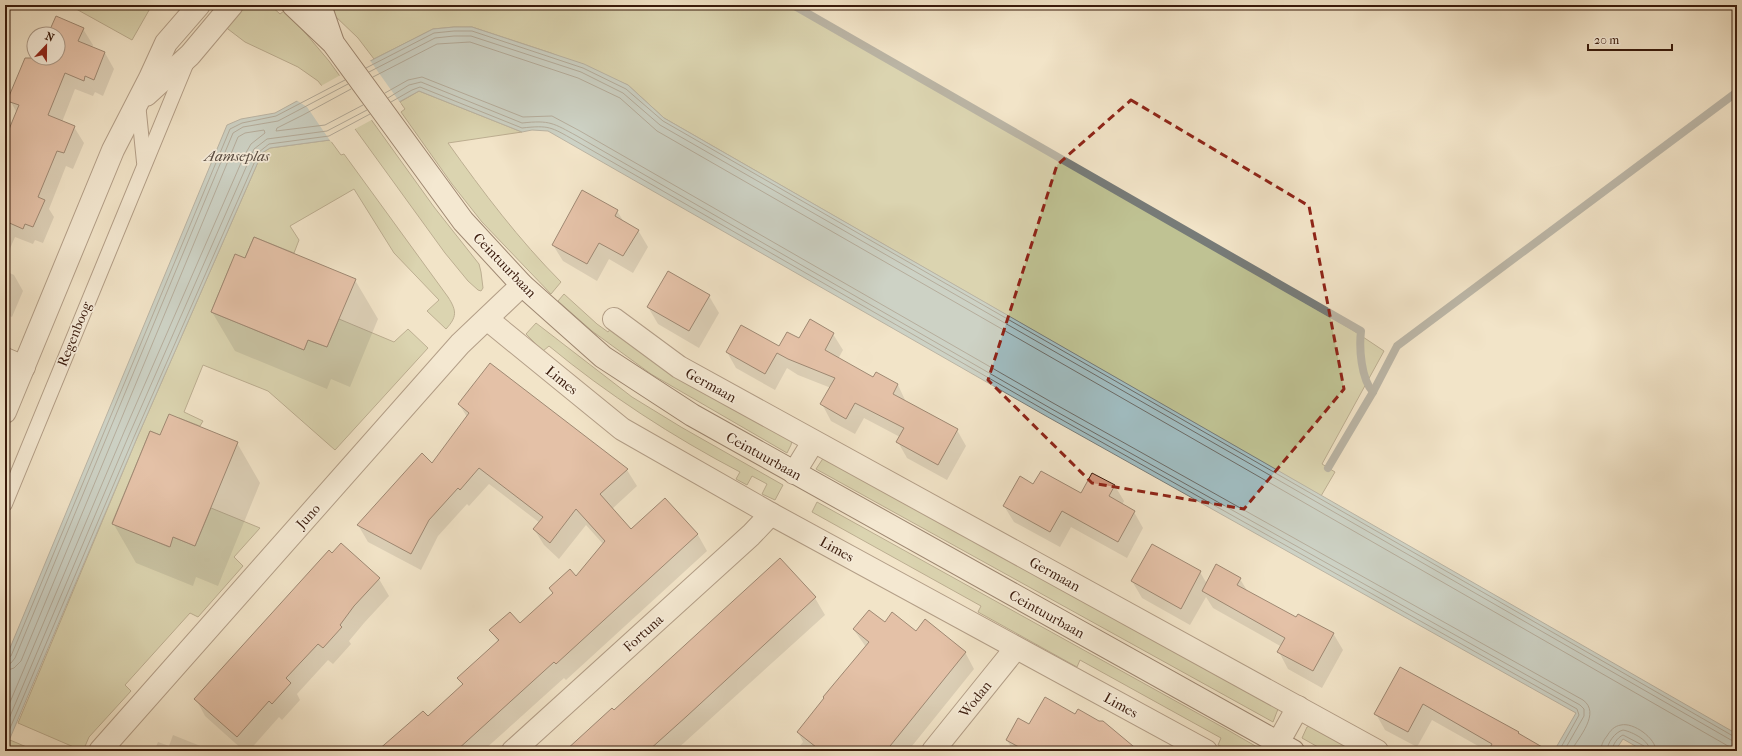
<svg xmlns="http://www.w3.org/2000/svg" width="1742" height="756" viewBox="0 0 1742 756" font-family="'IM FELL French Canon',serif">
<rect width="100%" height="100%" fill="#f2e4c8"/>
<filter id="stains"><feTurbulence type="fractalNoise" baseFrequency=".005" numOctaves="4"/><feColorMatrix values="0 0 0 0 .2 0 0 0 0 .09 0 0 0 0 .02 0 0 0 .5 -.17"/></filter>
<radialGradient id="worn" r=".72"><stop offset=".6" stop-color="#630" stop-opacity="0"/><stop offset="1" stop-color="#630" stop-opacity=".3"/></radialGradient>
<g fill="#bfc293" stroke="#7c6e4f">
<path d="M 69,5 L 152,5 L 132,40 Z"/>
<path d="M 247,5 L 270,5 L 280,14 L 284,11 L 302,29 L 329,61 L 434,207 L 479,264 L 481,272 L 483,288 L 481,291 L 478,290 L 468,281 L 445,253 L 350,122 L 318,81 L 298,67 L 245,42 L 224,26 L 241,6 L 243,8 Z"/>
<path d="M 326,5 L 792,5 L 1351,329 L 1384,351 L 1322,464 L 1335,472 L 1321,496 L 664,118 L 628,85 L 551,53 L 472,27 L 454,27 L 433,29 L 374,59 L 358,38 L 334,15 Z"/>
<path d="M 419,91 L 522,132 L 448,143 C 483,192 519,240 561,282 L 551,294 L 482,222 L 452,184 L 401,112 L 405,109 L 400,102 Z"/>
<path d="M 330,140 L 341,155 L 344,154 L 448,297 C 457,311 457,317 446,329 L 427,311 L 439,300 L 394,253 L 354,189 L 290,226 L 299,240 L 294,253 L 254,237 L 245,258 L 231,264 L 211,312 L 304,350 L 308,340 L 327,347 L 339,319 L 394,342 L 408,329 L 428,348 L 335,450 L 268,391 L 203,365 L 184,412 L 203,421 L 200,426 L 179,418 L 160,435 L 150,431 L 112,523 L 169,547 L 173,537 L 195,546 L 211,508 L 260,528 L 234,557 L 243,566 L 198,617 L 190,613 L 125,685 L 131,691 L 89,737 L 83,751 L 18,723 L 137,438 L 262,153 L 270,148 Z"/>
<path d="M 564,294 L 597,324 L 608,332 L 612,327 L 792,440 L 791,445 L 787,453 L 651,374 L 592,331 L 558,301 Z"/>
<path d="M 536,323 L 632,397 L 681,427 L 783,485 L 775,500 L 762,494 L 767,484 L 752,476 L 747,485 L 736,479 L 740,472 C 673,437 607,394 549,346 L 543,351 L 526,334 Z"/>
<path d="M 824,457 L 1278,709 L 1273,722 L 816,469 Z"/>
<path d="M 817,502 L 1226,729 L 1264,751 L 1230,751 L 1218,745 L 1221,738 L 1080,660 L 1077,667 L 978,612 L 981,606 L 812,512 Z"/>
<path d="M 1310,726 L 1359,751 L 1325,751 L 1302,738 L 1307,727 Z"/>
<path d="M 10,740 L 36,751 L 5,751 Z"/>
</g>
<path fill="#a0bcc0" stroke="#777b78" d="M 454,27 L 472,27 L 584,64 L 628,85 L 664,118 L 1737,734 L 1737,751 L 1644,751 L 1623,739 L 1615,751 L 1554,751 L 1576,713 L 1046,416 L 548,131 L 532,130 L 522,132 L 419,91 L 330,140 L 270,148 L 262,153 L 137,438 L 5,750 L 5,660 L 227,125 L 241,119 L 275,113 L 374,59 L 433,29 Z"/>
<path fill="#f2e4c8" d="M 369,59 L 401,104 L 331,142 L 307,107 L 296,100 Z"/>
<g fill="#0003">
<path d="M 83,29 L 93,45 L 92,48 L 105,53 L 114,69 L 103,96 L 95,92 L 93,96 L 75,89 L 62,122 L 74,127 L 84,143 L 73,169 L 66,166 L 49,209 L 54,217 L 43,243 L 35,240 L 33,244 L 15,237 L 5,260 L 5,142 L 17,113 L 11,102 L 39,58 L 58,58 L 58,34 L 49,34 Z"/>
<path d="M 617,211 L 624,222 L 638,230 L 648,247 L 633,273 L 609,259 L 597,281 L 563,261 L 553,245 Z"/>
<path d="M 246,260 L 355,280 L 378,319 L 350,387 L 331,379 L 327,389 L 235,351 L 212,312 Z"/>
<path d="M 5,271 L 14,275 L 23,291 L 12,317 L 5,314 Z"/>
<path d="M 709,296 L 719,313 L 699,348 L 658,324 L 648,307 Z"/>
<path d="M 833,334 L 843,350 L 838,359 L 874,378 L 876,373 L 898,385 L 906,402 L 957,430 L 966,446 L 947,480 L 907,458 L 898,442 L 900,437 L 864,418 L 855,434 L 831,421 L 822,404 L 831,388 L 798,375 L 787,368 L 775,390 L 736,368 L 727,352 L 780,347 L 800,339 Z"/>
<path d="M 459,404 L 627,470 L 637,486 L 612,509 L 631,530 L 665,499 L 698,535 L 707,551 L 566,680 L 564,678 L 483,751 L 379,751 L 423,712 L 428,718 L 463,686 L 459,678 L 498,642 L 491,631 L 520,624 L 553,594 L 550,588 L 576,578 L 604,545 L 586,525 L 559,559 L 544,545 L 534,529 L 540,523 L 489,484 L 469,506 L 467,504 L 438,536 L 421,570 L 368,542 L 358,525 L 432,464 L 467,417 Z"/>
<path d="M 161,436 L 237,443 L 260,483 L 218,586 L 196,577 L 193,586 L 136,563 L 113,523 Z"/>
<path d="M 1034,485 L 1081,495 L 1115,486 L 1124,501 L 1122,505 L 1134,512 L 1143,528 L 1127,558 L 1071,527 L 1060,547 L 1014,522 L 1004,506 Z"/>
<path d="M 341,544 L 379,579 L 389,596 L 364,623 L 349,641 L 351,644 L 333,664 L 328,660 L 297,694 L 300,700 L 282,720 L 279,717 L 249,751 L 244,751 L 205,716 L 196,699 Z"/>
<path d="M 780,560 L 815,598 L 825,615 L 675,751 L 566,751 L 614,711 Z"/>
<path d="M 1200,572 L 1207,584 L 1240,579 L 1248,592 L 1297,619 L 1333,633 L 1343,650 L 1322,688 L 1288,669 L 1279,652 L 1282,647 L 1213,608 L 1206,597 L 1190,625 L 1142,598 L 1132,581 Z"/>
<path d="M 885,623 L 916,633 L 965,652 L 974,669 L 908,751 L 796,751 L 803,742 L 798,732 L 866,647 L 854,630 Z"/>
<path d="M 1400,669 L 1518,732 L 1540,751 L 1487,751 L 1432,720 L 1417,747 L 1385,730 L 1376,714 Z"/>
<path d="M 1030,726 L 1137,751 L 1013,751 L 1007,740 Z"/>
<path d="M 173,735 L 203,747 L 206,751 L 154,751 L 158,742 L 169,746 Z"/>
</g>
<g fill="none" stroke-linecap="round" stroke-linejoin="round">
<g stroke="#6c6b66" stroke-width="1">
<path d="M 366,68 L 434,33 L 454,31 L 472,31 L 583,68 L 626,89 L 663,121 L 1733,736 L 1737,737"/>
<path d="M 369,72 L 435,38 L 454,36 L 471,36 L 581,72 L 623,93 L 660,125 L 1731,740 L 1737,742"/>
<path d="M 373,77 L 437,44 L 470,42 L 578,78 L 620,98 L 657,131 L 1728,746 L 1737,748"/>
<path d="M 351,89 L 303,115 L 277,128 L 276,131 L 325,125 L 363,105"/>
<path d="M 385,93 L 408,80 L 422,77 L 523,117 L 552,116 L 580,131 L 1053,403 L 1583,700 C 1601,713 1579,737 1571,751"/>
<path d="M 388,98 L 409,85 L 421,82 L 522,123 C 550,120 553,123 577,136 L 1050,408 L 1580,705 L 1584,709 L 1584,716 L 1564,751"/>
<path d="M 391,102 L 412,90 L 420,87 L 522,128 C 549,125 551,127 574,140 L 1048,412 L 1577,709 L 1579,715 L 1559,751"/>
<path d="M 5,659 L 11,656 L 230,129 L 242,123 L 276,116 L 345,80"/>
<path d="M 5,664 L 11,663 L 15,658 L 233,133 L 243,127 L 278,121 L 348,84"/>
<path d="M 5,671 L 14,668 L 21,661 L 238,137 L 245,133 L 264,130 L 265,133 L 251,144 L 244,156 L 124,432 L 5,714"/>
<path d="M 5,728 L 129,435 L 254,149 L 267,139 L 327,131 L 367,110"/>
<path d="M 5,740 L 134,437 L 259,152 L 269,144 L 329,136 L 370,114"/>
<path d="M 1601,751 C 1601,745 1603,741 1607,736 C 1610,731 1614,726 1621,725 C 1633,722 1656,738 1656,751"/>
<path d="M 1607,751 C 1607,743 1615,732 1623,730 C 1633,732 1650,741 1650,751"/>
<path d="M 1612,751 C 1612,745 1618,737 1623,735 L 1644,746 L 1645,751"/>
</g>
<g stroke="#777b78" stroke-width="8">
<path d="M 793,5 L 1361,331 C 1359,348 1361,379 1373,392"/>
<path d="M 1328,468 L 1373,392 L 1397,346 L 1737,92"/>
</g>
</g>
<g fill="#d3977e" stroke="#391a0b">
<path d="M 56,16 L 84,28 L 78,41 L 105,52 L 94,80 L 85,76 L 84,81 L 65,73 L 48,115 L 75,126 L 64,153 L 57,151 L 38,197 L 45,200 L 33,227 L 25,224 L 23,229 L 5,221 L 5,139 L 19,105 L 7,101 L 25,58 L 58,58 L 58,34 L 48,34 Z"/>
<path d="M 582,190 L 618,210 L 615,216 L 639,230 L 623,256 L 599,243 L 587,264 L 552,245 Z"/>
<path d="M 254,237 L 356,279 L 327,347 L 308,340 L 304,350 L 211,312 L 235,254 L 245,258 Z"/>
<path d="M 668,271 L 710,295 L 689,331 L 647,307 Z"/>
<path d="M 810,319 L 834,333 L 825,350 L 873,377 L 876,372 L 898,384 L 893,394 L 958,429 L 938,465 L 896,442 L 904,428 L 855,403 L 846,419 L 820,404 L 835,378 L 788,359 L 777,353 L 765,374 L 726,352 L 741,325 L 779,346 L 787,332 L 799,338 Z"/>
<path d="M 490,363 L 628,469 L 600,494 L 631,529 L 665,498 L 698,534 L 556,664 L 554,662 L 456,751 L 377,751 L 423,711 L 428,716 L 463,684 L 457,678 L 499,640 L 489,630 L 510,612 L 520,623 L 553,593 L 549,588 L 570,569 L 576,576 L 605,541 L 576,509 L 550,543 L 533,529 L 543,517 L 479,468 L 460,490 L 458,488 L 429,520 L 411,554 L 357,525 L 422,453 L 432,463 L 469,413 L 458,404 Z"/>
<path d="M 169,414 L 238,442 L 195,546 L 173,537 L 170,547 L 112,524 L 150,431 L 160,435 Z"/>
<path d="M 1041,471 L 1081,493 L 1092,473 L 1115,485 L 1109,496 L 1135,511 L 1118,542 L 1062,511 L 1050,532 L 1003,506 L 1020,476 L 1033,484 Z"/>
<path d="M 341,543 L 380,578 L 354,606 L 340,625 L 342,627 L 323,648 L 318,644 L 286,678 L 291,683 L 272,704 L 269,701 L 237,737 L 194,699 L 329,550 L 332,553 Z"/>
<path d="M 1152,544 L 1201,571 L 1181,609 L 1131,581 Z"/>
<path d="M 780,558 L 816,597 L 687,716 L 648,751 L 565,751 L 612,708 L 614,710 Z"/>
<path d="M 1216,564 L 1241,578 L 1237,585 L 1296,617 L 1298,614 L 1334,633 L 1313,671 L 1277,652 L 1285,638 L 1202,591 Z"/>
<path d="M 869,610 L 885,622 L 892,612 L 916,631 L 925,619 L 966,652 L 886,751 L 821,751 L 797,732 L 824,698 L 823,697 L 869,642 L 853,629 Z"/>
<path d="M 1400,667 L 1519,732 L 1518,733 L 1549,751 L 1488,751 L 1492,744 L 1423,704 L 1408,732 L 1374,714 Z"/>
<path d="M 1045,697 L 1075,714 L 1078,709 L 1099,721 L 1103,721 L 1139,751 L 1026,751 L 1006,740 L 1018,718 L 1029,724 Z"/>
</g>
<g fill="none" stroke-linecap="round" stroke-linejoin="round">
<defs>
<g id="lane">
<path d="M 138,103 L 144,162"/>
<path d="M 5,504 L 187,62"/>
</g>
<g id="street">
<path d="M 146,95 L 190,55 L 232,5"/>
<path d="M 487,319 L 622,429 L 771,514 L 1206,751"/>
<path d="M 614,319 L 679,367 L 1377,751"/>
<path d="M 5,359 L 24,367"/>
<path d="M 5,412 L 113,150 L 150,78 L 166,43 L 199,5"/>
<path d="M 794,473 L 813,442"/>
<path d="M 1278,743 L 1298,707"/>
<path d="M 100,751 L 460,344 L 522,285"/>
<path d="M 513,751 L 751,535 L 771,514"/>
<path d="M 933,751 L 1016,648"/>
</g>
<g id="secondary">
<path d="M 293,5 L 333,43 L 463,221 L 522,285 L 603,357 L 692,415 L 1293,751"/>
<path d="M 320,5 L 332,40"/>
</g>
</defs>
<use href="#lane" stroke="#674c3a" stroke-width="16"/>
<use href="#street" stroke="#674c3a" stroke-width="24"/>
<use href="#secondary" stroke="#391a0b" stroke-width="24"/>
<use href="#lane" stroke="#f7eddb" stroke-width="14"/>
<use href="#street" stroke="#f7eddb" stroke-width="22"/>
<use href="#secondary" stroke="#f7eddb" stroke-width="22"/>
</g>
<path d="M0 0H1742V756H0ZM 1131,100 L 1309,206 L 1344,389 L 1244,509 L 1092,483 L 988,380 L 1057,165 Z" fill="#f2e4c8" fill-opacity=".55" fill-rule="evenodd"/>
<path fill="none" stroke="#8f2418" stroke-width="3" stroke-dasharray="8 5" stroke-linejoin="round" d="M 1131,100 L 1309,206 L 1344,389 L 1244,509 L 1092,483 L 988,380 L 1057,165 Z"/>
<g text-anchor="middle" stroke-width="3.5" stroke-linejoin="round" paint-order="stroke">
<g font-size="14" fill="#391a0b" stroke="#f7eddb">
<text transform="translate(505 265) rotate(46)" y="5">Ceintuurbaan</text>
<text transform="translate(74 334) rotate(-68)" y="5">Regenboog</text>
<text transform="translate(562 380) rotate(39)" y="5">Limes</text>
<text transform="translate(711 385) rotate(29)" y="5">Germaan</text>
<text transform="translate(764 456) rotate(29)" y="5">Ceintuurbaan</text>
<text transform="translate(308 516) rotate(-48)" y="5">Juno</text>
<text transform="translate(837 549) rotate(29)" y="5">Limes</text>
<text transform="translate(1055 574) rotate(29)" y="5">Germaan</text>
<text transform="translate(1047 614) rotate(29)" y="5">Ceintuurbaan</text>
<text transform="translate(643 633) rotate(-42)" y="5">Fortuna</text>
<text transform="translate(975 699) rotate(-51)" y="5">Wodan</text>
<text transform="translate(1121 705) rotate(29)" y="5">Limes</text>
</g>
<g font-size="15" font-style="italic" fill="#584b41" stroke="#f7eddb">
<text x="237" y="161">Aamseplas</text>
</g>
</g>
<rect width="1742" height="756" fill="none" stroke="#f2e4c8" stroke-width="20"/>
<rect x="6" y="6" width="1730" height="744" fill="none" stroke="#391a0b" stroke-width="2"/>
<rect x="10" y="10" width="1722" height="736" fill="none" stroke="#391a0b"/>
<g transform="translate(46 46) rotate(22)"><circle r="19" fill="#f7eddb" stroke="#ab9988"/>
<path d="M0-3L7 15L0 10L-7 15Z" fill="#8f2418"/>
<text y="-6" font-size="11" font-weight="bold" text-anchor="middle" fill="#391a0b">N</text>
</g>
<path d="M1588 44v6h84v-6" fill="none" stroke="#391a0b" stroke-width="2"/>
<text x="1594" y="44" font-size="12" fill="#391a0b" stroke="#f7eddb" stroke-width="3" paint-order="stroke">20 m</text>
<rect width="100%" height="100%" filter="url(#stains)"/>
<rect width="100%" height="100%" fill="url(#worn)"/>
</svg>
